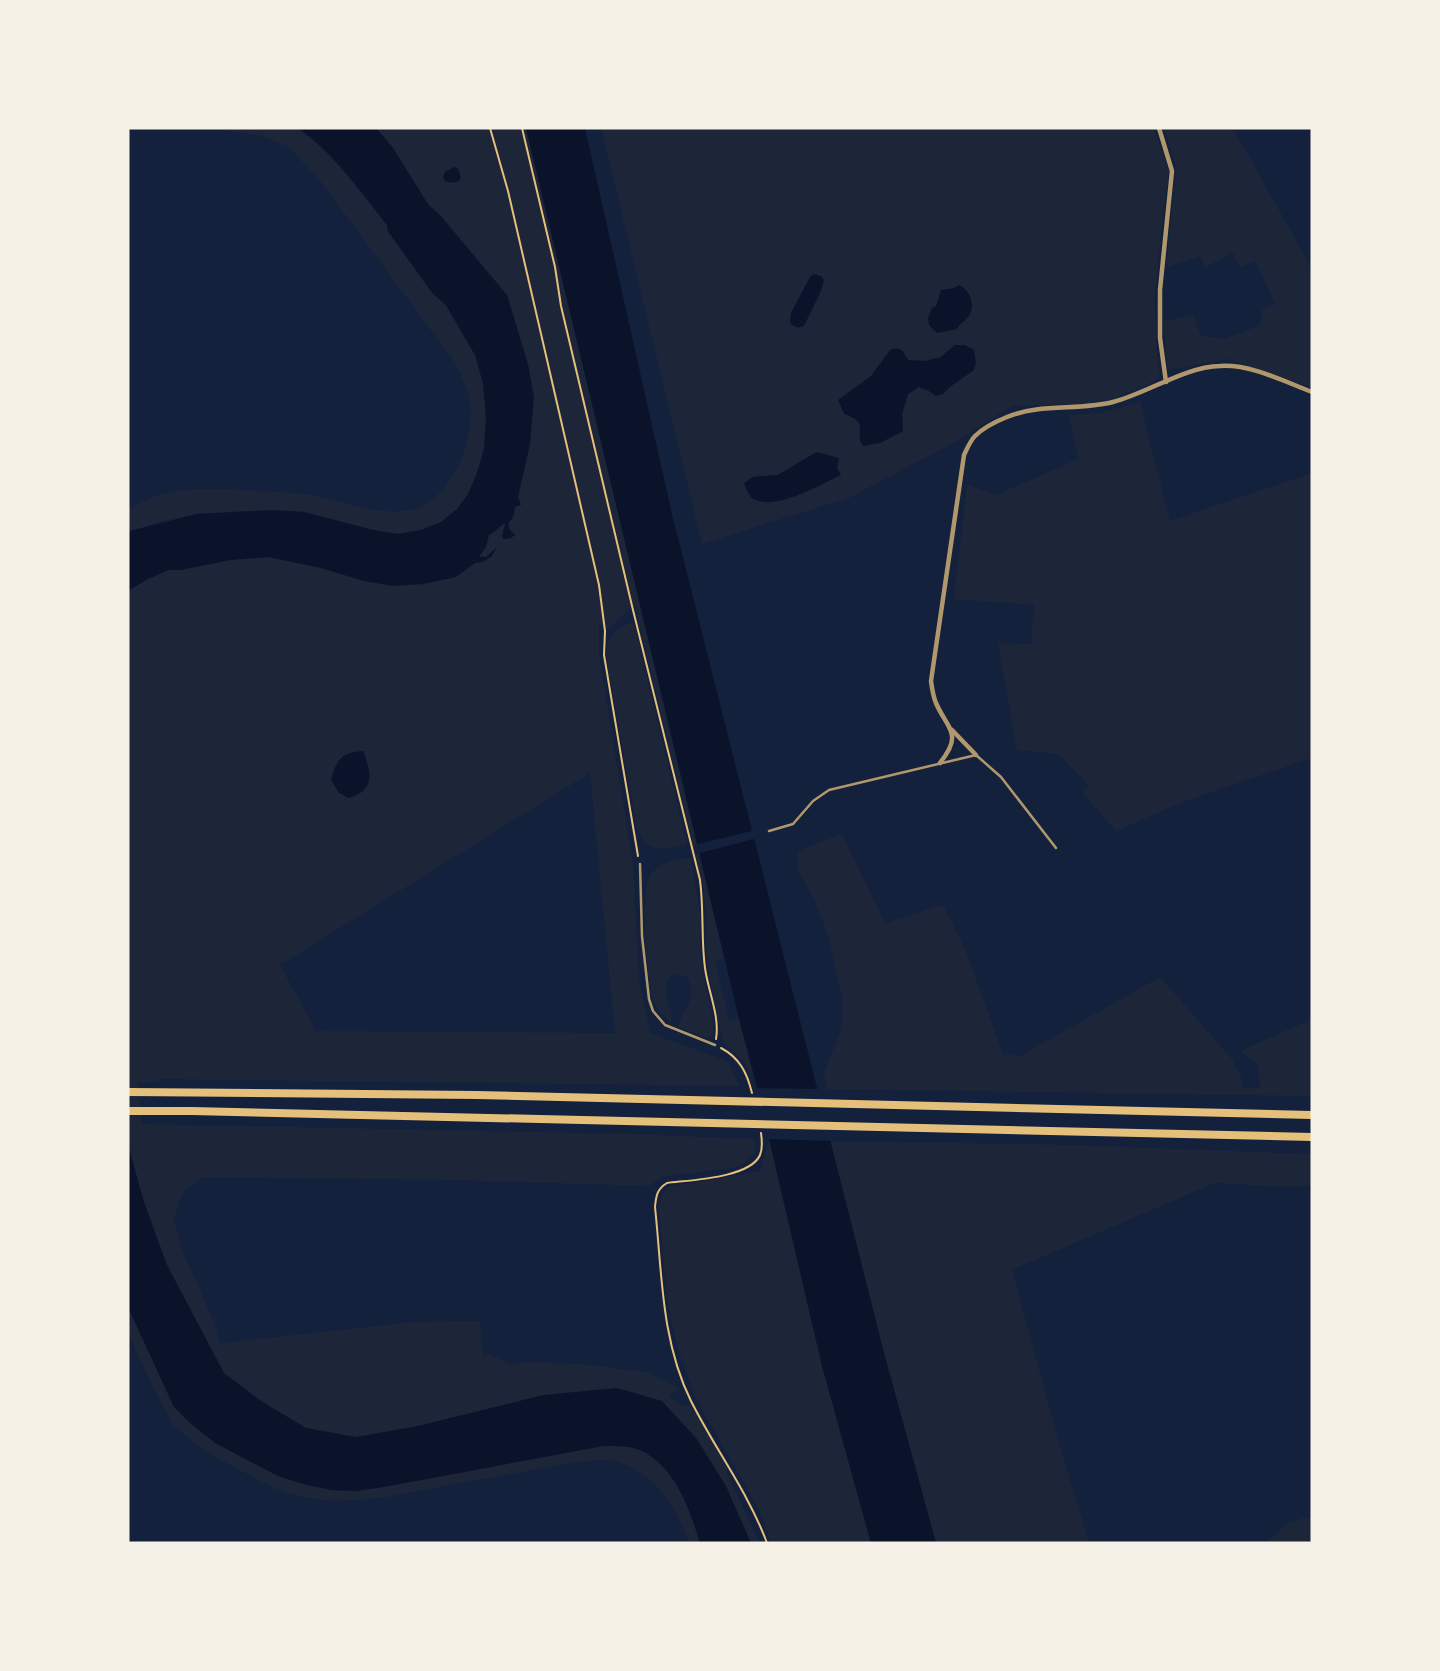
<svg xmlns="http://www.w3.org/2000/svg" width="1440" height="1671" viewBox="0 0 1440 1671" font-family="Signika,sans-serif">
<rect width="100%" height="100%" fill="#14213d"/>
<g fill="#1d2539" fill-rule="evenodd">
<path d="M 187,128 L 298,128 L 328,152 L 387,225 L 388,232 L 433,294 L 446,305 L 475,355 L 483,383 L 486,417 L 484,449 L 477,473 L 468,494 L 457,509 L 441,522 L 421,530 L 398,534 L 373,530 L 304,512 L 272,510 L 197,514 L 162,521 L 128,532 L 128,509 C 139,504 150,497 162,494 C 193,486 225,489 257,491 C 273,492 289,492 305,494 C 337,499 371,514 404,511 C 450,508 477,438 469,398 C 467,387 460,375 456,364 L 321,182 L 288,146 L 258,135 L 224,130 Z"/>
<path d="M 340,128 L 526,128 L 724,958 L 715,961 L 729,1020 L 739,1019 L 753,1075 L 751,1076 L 744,1062 L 723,1042 L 710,980 L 706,951 L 706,910 L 703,887 L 634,604 L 610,629 L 599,624 L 599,654 L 633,863 L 639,979 L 650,1033 L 728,1061 L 740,1086 L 159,1079 L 158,1082 L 138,1082 L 142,1124 L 632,1134 L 754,1139 L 755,1152 L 747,1162 L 732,1168 L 663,1177 L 649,1186 L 455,1180 L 201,1177 L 182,1194 L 174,1220 L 183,1252 L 214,1322 L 220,1343 L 414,1322 L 480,1321 L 483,1356 L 489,1354 L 510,1364 L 527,1362 L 580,1364 L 646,1372 L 679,1388 L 669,1397 L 683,1407 L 689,1404 L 728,1465 L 727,1474 L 760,1543 L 723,1543 L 677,1450 L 517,1429 L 267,1444 L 128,1235 L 128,560 L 448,545 L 509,410 ZM 590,773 L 615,1033 L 316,1031 L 280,965 Z"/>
<path d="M 601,128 L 1154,128 L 1169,172 L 1161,232 L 1155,297 L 1156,343 L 1160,377 L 1157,380 L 1116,398 L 1089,404 L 1012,406 L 957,441 L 851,497 L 702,544 ZM 954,288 L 956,329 L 949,330 L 941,333 L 928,318 L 936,306 L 941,290 ZM 955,345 L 974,370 L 951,386 L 943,393 L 936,396 L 929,391 L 919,387 L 908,394 L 902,414 L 903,431 L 880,443 L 860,441 C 862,418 853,415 838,400 L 871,376 L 891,349 L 908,360 L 925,361 L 941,357 ZM 816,452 L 837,468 L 841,475 L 792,497 L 753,477 L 778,475 Z"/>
<path d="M 1164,128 L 1233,128 L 1312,269 L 1312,388 L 1228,359 L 1168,370 L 1163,319 L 1171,320 L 1193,314 L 1201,336 L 1225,339 L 1260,325 L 1262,310 L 1275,303 L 1255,261 L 1240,267 L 1233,253 L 1206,267 L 1200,256 L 1166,267 L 1176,168 Z"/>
<path d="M 1140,402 L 1170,521 L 1312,473 L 1312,758 L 1185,801 L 1116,831 L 1082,792 L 1089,786 L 1058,754 L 1017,750 L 998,643 L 1031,644 L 1034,605 L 954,599 L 967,484 L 996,495 L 1078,459 L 1069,415 L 1100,413 Z"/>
<path d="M 631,622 L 634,624 L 687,844 C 663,850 649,855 637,829 L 606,655 L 608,642 L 616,631 Z"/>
<path d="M 842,834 L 885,923 L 943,905 L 965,949 L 1003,1054 L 1020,1056 L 1160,977 L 1232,1059 L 1240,1074 L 1244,1088 L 1260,1088 L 1258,1065 L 1240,1051 L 1312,1019 L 1312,1096 L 827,1089 L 824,1073 L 841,1029 L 843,1002 L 828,935 L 813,897 L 797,870 L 798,851 Z"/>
<path d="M 691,858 L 700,912 L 700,948 L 703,973 L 713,1019 L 713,1034 L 708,1038 L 678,1027 C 684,1005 700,998 686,976 L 676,974 L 669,977 C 659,999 674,1002 671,1023 C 664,1017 657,1010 654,1002 C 647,982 640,895 649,878 C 657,862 676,860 691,858 Z"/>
<path d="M 769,1140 L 822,1366 L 871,1543 L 771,1543 L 758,1508 L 696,1399 L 678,1350 L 667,1301 L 659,1211 L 661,1195 L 668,1187 L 760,1171 Z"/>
<path d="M 830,1141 L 1072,1145 L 1312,1154 L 1312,1186 L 1285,1187 L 1215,1183 L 1012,1270 L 1060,1446 L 1089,1543 L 936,1543 L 884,1353 Z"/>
<path d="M 128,1307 L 174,1407 L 189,1422 L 215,1443 L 303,1484 L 331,1490 L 356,1491 L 603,1446 C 616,1446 629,1445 642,1451 C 676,1468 690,1510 700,1543 L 689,1543 C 676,1508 657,1474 618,1462 C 597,1456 566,1465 544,1468 C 492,1477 439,1487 387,1497 L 359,1500 L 330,1501 L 302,1497 L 274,1488 L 209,1454 L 174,1426 L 155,1392 L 128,1332 Z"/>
<path d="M 1312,1516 L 1312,1543 L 1265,1543 L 1289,1522 Z"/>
</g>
<g fill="#0b132b">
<path d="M 298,128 L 376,128 L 393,148 L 428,204 L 441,216 L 507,295 L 528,364 L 534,397 L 530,444 L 518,497 L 521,505 L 515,507 L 513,517 L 508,524 L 510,530 L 515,535 L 511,538 L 503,539 L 502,535 L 505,524 L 503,524 L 498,529 L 489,535 L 486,547 L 479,557 L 486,557 L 497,547 L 491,557 L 482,562 L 475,563 L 456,577 L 423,584 L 393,586 L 364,581 L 321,568 L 268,557 L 231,560 L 181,570 L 169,570 L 146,580 L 128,591 L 128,532 L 130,531 L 197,514 L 272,510 L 304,512 L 373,530 L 398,534 L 421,530 L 441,522 L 457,509 L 468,494 L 477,473 L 484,449 L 486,417 L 483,383 L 475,355 L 446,305 L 433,294 L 388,231 L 387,225 C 360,190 334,154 298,128 Z"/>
<path d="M 526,128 L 585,128 L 672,514 L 884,1353 L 936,1543 L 871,1543 L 822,1366 L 757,1087 L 739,1019 Z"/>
<path d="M 454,167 L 458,168 L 461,178 C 457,184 451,183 445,181 L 443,178 L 445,172 Z"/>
<path d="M 814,274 L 821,276 L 824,280 L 821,291 L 804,326 C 798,328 795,328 790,323 L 791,313 L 810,277 Z"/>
<path d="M 959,285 C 970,290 976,305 969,316 C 965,321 960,323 957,329 L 937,333 L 929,325 L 928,318 L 932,308 L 936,306 L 941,290 L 954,288 Z"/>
<path d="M 955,345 L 965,345 L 974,350 L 976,363 L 974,370 L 951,386 L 943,394 L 936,396 L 929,391 L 919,387 L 908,394 L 902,414 L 903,431 L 880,443 L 863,446 C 853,430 872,424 844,414 L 838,400 L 871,376 L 891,349 C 902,347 903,351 908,360 L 925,361 L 941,357 Z"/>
<path d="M 817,452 L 839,458 L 837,468 L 841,475 C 821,484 773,513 752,498 C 748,495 746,488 744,483 L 753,477 L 778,475 Z"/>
<path d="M 363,751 C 372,773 375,791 348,798 L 338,792 L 331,779 C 337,760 341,752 363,751 Z"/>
<path d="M 128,1145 L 144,1202 L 167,1265 L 224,1373 L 261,1401 L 306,1428 L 356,1437 L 418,1426 L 543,1395 L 617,1388 L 662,1401 L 696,1438 L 726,1486 L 751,1543 L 700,1543 C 690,1510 676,1468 642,1451 C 629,1445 616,1446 603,1446 L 384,1487 L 356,1491 L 331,1490 L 303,1484 L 278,1476 L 215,1443 L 189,1422 L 174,1407 L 128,1307 Z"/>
</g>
<g fill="#14213d">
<path d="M 756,830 L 758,838 L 696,854 L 694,845 Z"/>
<path d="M 753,1088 L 821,1089 L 834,1141 L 765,1139 Z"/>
</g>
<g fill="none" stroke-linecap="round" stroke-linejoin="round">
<g stroke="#e5c07b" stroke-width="2">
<path d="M 490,128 L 508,191 L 599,585 L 605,631 L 604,655 L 638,856"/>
<path d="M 522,128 L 555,267 L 561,306 L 633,610 L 700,880 C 704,910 701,939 705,968 C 708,991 720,1016 716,1039"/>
<path d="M 721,1048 C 740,1058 747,1073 752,1093"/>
<path d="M 761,1133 C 762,1140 763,1148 760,1155 C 750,1178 690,1180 667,1183 C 657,1189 656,1196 655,1207 C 662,1272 661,1341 691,1401 C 715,1449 748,1492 767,1543"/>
</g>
<g stroke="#b1986c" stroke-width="2.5">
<path d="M 769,831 L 793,824 L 813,801 L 829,790 L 976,755 L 1001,777 L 1056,848"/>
<path d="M 640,864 L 642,936 L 649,999 L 653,1011 L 665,1025 L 715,1045"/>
</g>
<g stroke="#b1986c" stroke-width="4.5">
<path d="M 1159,128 L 1172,171 L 1160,290 L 1160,338 L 1166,382"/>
<path d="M 952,730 L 976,755"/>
<path d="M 940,763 C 964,733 947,729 936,703 C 933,696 932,688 931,681 L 964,455 C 967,449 970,441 975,436 C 983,428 997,421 1007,417 C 1041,403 1078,411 1113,402 C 1148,393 1184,367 1220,366 C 1251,364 1283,381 1312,392"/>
</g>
<g stroke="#e5c07b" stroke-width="8">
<path d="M 128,1092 L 477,1095 L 1312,1115"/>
<path d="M 128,1111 L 191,1111 L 1312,1137"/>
</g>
</g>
<rect width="1440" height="1671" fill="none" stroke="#f6f1e7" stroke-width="259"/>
</svg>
